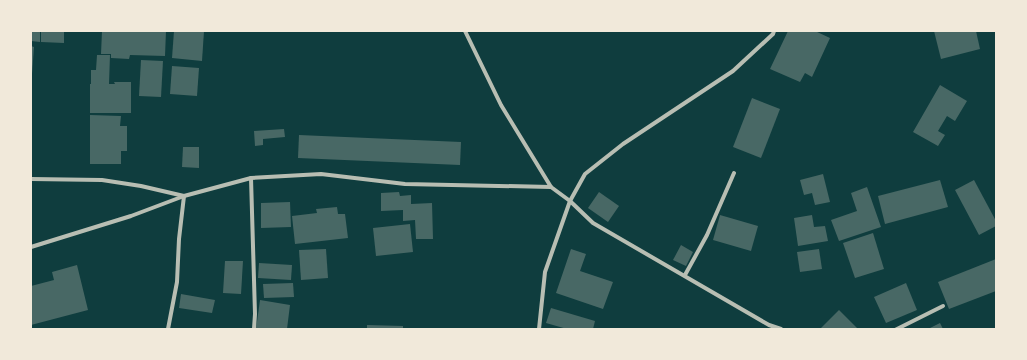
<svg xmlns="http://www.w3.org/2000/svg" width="1027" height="360" viewBox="0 0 1027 360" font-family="'Fira Sans Condensed',sans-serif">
<rect width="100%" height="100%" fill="#0f3d3e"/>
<g fill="#486865">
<path d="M 31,31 L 40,31 L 40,42 L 31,41 Z"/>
<path d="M 41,31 L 64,31 L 64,43 L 41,42 Z"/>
<path d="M 102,31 L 166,31 L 165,56 L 130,55 L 129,59 L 111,58 L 111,54 L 101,54 Z"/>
<path d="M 174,31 L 204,31 L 202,61 L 172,58 Z"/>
<path d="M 788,31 L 815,31 L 830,38 L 812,77 L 805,73 L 800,82 L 770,69 Z"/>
<path d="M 934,31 L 976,31 L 980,49 L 941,59 Z"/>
<path d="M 31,46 L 34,47 L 32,74 L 31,74 Z"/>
<path d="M 97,55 L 110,55 L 109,84 L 115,84 L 114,82 L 131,82 L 131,113 L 90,113 L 90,84 L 104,84 L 91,84 L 91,70 L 96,70 Z"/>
<path d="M 141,60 L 163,61 L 161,97 L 139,96 Z"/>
<path d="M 172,66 L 199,68 L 197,96 L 170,94 Z"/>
<path d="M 940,85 L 967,101 L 955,121 L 947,116 L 938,131 L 945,135 L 938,146 L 913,132 Z"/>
<path d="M 752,98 L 780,109 L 761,158 L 733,147 Z"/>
<path d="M 90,115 L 121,116 L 120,126 L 127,126 L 127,151 L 121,151 L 121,164 L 90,164 Z"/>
<path d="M 284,129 L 285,137 L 263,139 L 263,145 L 255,146 L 254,131 Z"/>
<path d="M 299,135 L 461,142 L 460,165 L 298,158 Z"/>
<path d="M 183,147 L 199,147 L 199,168 L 182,167 Z"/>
<path d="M 823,174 L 830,202 L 815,205 L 812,193 L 804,195 L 800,180 Z"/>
<path d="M 940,180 L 948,207 L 885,224 L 878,196 Z"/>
<path d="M 974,180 L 996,221 L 996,226 L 979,235 L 955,190 Z"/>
<path d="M 867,187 L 881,227 L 839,241 L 831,220 L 857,211 L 851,193 Z"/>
<path d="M 399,192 L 400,196 L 411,195 L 411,204 L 432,203 L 433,239 L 416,239 L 415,220 L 403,221 L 403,210 L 381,211 L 381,193 Z"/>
<path d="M 599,192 L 619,206 L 608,222 L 588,208 Z"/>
<path d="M 290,202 L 291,227 L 261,228 L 261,203 Z"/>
<path d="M 337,207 L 338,214 L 345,214 L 348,238 L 295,244 L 292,216 L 317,213 L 316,209 Z"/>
<path d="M 720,215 L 758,226 L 751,251 L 713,240 Z"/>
<path d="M 812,215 L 814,227 L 825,226 L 828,241 L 798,246 L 794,218 Z"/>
<path d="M 410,224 L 413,252 L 376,256 L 373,228 Z"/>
<path d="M 873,233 L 884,269 L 855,278 L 843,243 Z"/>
<path d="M 681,245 L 693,252 L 686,266 L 673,260 Z"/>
<path d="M 326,249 L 328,278 L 301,280 L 299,250 Z"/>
<path d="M 571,249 L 586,254 L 580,271 L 613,282 L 603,309 L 556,293 Z"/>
<path d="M 819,249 L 822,269 L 800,272 L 797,252 Z"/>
<path d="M 996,259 L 996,291 L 949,309 L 938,282 Z"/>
<path d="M 225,261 L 243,261 L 241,294 L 223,293 Z"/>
<path d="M 259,263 L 292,265 L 291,280 L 258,278 Z"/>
<path d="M 77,265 L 88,310 L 31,325 L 31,286 L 54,280 L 52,272 Z"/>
<path d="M 293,283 L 294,297 L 264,298 L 263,284 Z"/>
<path d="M 906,283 L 917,310 L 886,323 L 874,297 Z"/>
<path d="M 181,294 L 215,300 L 212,313 L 179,308 Z"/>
<path d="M 260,300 L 290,305 L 287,329 L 256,329 Z"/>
<path d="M 551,308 L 595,321 L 593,329 L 567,329 L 546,323 Z"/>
<path d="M 839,310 L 858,329 L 820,329 Z"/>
<path d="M 940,323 L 943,329 L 928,329 Z"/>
<path d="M 367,325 L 403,326 L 403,329 L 367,329 Z"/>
</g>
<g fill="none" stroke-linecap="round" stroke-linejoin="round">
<g stroke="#b8beb3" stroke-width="4">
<path d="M 465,31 L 501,105 L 551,187 L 570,201 L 593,223 L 769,325 L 781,329"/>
<path d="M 251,178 L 255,314 L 254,329"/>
<path d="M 31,179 L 102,180 L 141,186 L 184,196 L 179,239 L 177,282 L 168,329"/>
<path d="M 31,247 L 131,216 L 184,196 L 251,178 L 321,174 L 405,184 L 551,187"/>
<path d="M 685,275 L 707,235 L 734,173"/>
<path d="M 539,329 L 545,272 L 570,201 L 585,174 L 623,144 L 733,71 L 773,34 L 774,31"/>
<path d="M 897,329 L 943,306"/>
</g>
</g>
<rect width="1027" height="360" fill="none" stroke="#f1e9da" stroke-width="64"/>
</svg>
